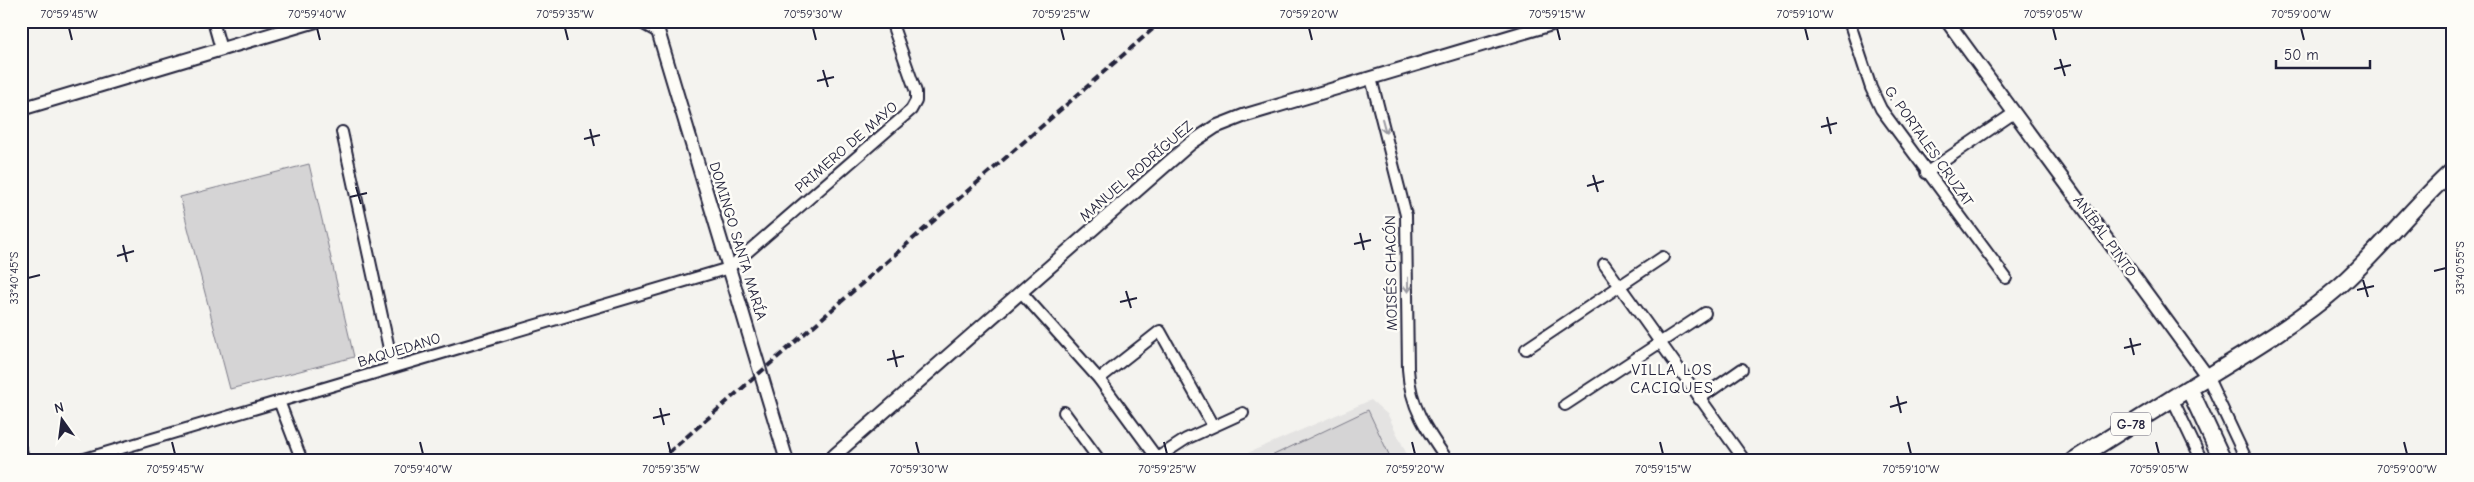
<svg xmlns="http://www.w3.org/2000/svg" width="2474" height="482" viewBox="0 0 2474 482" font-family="'Comic Neue',sans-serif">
<rect width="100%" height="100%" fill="#f4f3ef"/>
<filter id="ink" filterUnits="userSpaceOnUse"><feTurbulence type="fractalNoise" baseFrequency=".02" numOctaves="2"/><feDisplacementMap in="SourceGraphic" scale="10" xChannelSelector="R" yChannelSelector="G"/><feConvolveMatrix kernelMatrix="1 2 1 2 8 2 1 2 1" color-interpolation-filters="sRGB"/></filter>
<g filter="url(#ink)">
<path fill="#e4e3e2" d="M 1371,400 L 1388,415 L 1410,461 L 1229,461 Z"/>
<g fill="#d5d4d5" stroke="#7c7b88">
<path d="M 309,164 L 354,357 L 230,389 L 180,197 Z"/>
<path d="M 1368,410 L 1392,461 L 1261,461 Z"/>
</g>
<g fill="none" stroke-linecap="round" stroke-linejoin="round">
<defs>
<g id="minor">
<path d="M 213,21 L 221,49"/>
<path d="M 1849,21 L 1871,88 L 1881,109 L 2006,278"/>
<path d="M 1371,78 L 1406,215 L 1408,369 C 1410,407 1427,431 1448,461"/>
<path d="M 342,132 L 393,367"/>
<path d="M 1926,173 L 2014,113"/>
<path d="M 1604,264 L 1745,461"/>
<path d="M 1021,292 L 1099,379 L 1157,458 L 1186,439 L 1243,413"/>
<path d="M 1526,349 L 1663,257"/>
<path d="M 2207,376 L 2247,461"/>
<path d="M 1099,379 L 1160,331 L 1213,426"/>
<path d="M 2172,398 L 2202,461"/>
<path d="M 1699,399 L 1742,369"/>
<path d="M 279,401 L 302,461"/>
<path d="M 1565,405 L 1705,313"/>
<path d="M 1064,412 L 1100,461"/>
<path d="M 21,450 L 24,461"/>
<path d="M 78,461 L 729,268 L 911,110 L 916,101 L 916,92 L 891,21"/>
</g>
<g id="tertiary">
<path d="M 640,21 L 658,31"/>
<path d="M 1947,21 L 2207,376"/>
<path d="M 658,31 L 787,461"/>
<path d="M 21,109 L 316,21"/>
<path d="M 828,461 L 1191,143 L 1215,127 L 1243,116 L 1562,21"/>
</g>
<path id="secondary" d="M 2189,388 C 2241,356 2295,325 2341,285 C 2381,249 2413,206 2453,170"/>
<path id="primary" d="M 2073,461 L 2189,388 L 2223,461"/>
</defs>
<use href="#minor" stroke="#22223b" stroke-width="14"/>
<use href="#tertiary" stroke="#22223b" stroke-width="16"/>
<use href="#secondary" stroke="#22223b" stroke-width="19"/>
<use href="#primary" stroke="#22223b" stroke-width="20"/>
<use href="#minor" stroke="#fdfcf7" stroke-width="10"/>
<use href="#tertiary" stroke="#fdfcf7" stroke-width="12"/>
<use href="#secondary" stroke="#fdfcf7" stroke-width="15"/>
<use href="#primary" stroke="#fdfcf7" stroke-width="16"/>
<path stroke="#22223b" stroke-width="4" stroke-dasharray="8 4" stroke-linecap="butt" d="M 659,461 L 1162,21"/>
</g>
<defs><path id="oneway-shaft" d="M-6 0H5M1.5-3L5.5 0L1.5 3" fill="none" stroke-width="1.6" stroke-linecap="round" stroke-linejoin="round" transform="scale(1.25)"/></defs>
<g stroke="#9a9aa2">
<use href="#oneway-shaft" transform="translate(1384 126) rotate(75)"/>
<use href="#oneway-shaft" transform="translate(1408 285) rotate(90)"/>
</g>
</g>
<path fill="none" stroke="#22223b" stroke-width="2" d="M 69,28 L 72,40M 317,28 L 320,40M 565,28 L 568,40M 813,28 L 816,40M 1061,28 L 1064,40M 1309,28 L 1312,40M 1557,28 L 1560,40M 1805,28 L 1808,40M 2053,28 L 2056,40M 2301,28 L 2304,40M 2060,59 L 2065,76M 2054,69 L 2071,65M 823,70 L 828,87M 817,81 L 834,77M 1827,117 L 1831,134M 1821,127 L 1837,123M 590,129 L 594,146M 584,139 L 600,135M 1593,175 L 1598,192M 1587,186 L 1604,181M 356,187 L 361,204M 350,197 L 367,193M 1360,233 L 1364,250M 1354,244 L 1371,240M 123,245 L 127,262M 117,256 L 134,251M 2434,271 L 2446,268M 28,278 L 40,275M 2363,280 L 2368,297M 2357,290 L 2374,286M 1126,291 L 1131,308M 1120,302 L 1137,298M 2130,338 L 2134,355M 2124,348 L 2141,344M 893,350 L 897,367M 887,360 L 904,356M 1897,396 L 1901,413M 1890,407 L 1907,402M 660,408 L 664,425M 653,418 L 670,414M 172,442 L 175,454M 420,442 L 423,454M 668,442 L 671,454M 916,442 L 919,454M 1164,442 L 1167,454M 1412,442 L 1415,454M 1660,442 L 1663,454M 1908,442 L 1911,454M 2156,442 L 2159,454M 2404,442 L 2407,454"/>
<g text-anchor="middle" stroke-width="5" stroke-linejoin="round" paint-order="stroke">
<rect fill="#fdfcf7" stroke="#646373" stroke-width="1" x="2111" y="412.5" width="40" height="23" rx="4"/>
<g font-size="14" font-weight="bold" fill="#22223b">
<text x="2131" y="429">G-78</text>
</g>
<g font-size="15" fill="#22223b" stroke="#fdfcf7">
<text transform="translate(1929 146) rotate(55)" y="5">G. PORTALES CRUZAT</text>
<text transform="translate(846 147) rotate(-41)" y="5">PRIMERO DE MAYO</text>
<text transform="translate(1136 171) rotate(-41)" y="5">MANUEL RODRÍGUEZ</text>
<text transform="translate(2105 236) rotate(54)" y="5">ANÍBAL PINTO</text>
<text transform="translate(738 241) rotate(73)" y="5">DOMINGO SANTA MARÍA</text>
<text transform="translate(1391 273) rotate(-91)" y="5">MOISÉS CHACÓN</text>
<text transform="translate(399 350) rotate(-17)" y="5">BAQUEDANO</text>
</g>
<g font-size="16" letter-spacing="1" fill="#22223b" stroke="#fdfcf7">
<text x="1672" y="375">VILLA LOS<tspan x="1672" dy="18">CACIQUES</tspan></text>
</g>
</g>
<rect width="2474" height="482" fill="none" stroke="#fdfcf7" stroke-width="55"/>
<g transform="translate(62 420) rotate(346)" stroke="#fdfcf7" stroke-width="4" paint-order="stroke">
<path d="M0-4L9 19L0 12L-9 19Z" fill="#22223b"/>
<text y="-8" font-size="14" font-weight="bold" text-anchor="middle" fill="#22223b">N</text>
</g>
<path d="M2276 60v8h94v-8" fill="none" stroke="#22223b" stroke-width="2.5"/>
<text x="2284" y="60" font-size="15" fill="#22223b" stroke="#fdfcf7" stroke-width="4" paint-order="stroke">50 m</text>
<rect x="28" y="28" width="2418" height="426" fill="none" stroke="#22223b" stroke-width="2"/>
<g font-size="12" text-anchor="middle" fill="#22223b">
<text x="69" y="18">70°59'45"W</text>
<text x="317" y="18">70°59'40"W</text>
<text x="565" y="18">70°59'35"W</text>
<text x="813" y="18">70°59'30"W</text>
<text x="1061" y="18">70°59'25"W</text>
<text x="1309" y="18">70°59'20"W</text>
<text x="1557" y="18">70°59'15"W</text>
<text x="1805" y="18">70°59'10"W</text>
<text x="2053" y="18">70°59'05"W</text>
<text x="2301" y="18">70°59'00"W</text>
<text transform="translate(2460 268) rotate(-90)" y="4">33°40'55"S</text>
<text transform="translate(14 278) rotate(-90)" y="4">33°40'45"S</text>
<text x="175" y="473">70°59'45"W</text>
<text x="423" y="473">70°59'40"W</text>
<text x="671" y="473">70°59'35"W</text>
<text x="919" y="473">70°59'30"W</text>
<text x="1167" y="473">70°59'25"W</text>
<text x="1415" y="473">70°59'20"W</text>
<text x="1663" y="473">70°59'15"W</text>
<text x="1911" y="473">70°59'10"W</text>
<text x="2159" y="473">70°59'05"W</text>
<text x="2407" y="473">70°59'00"W</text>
</g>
</svg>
